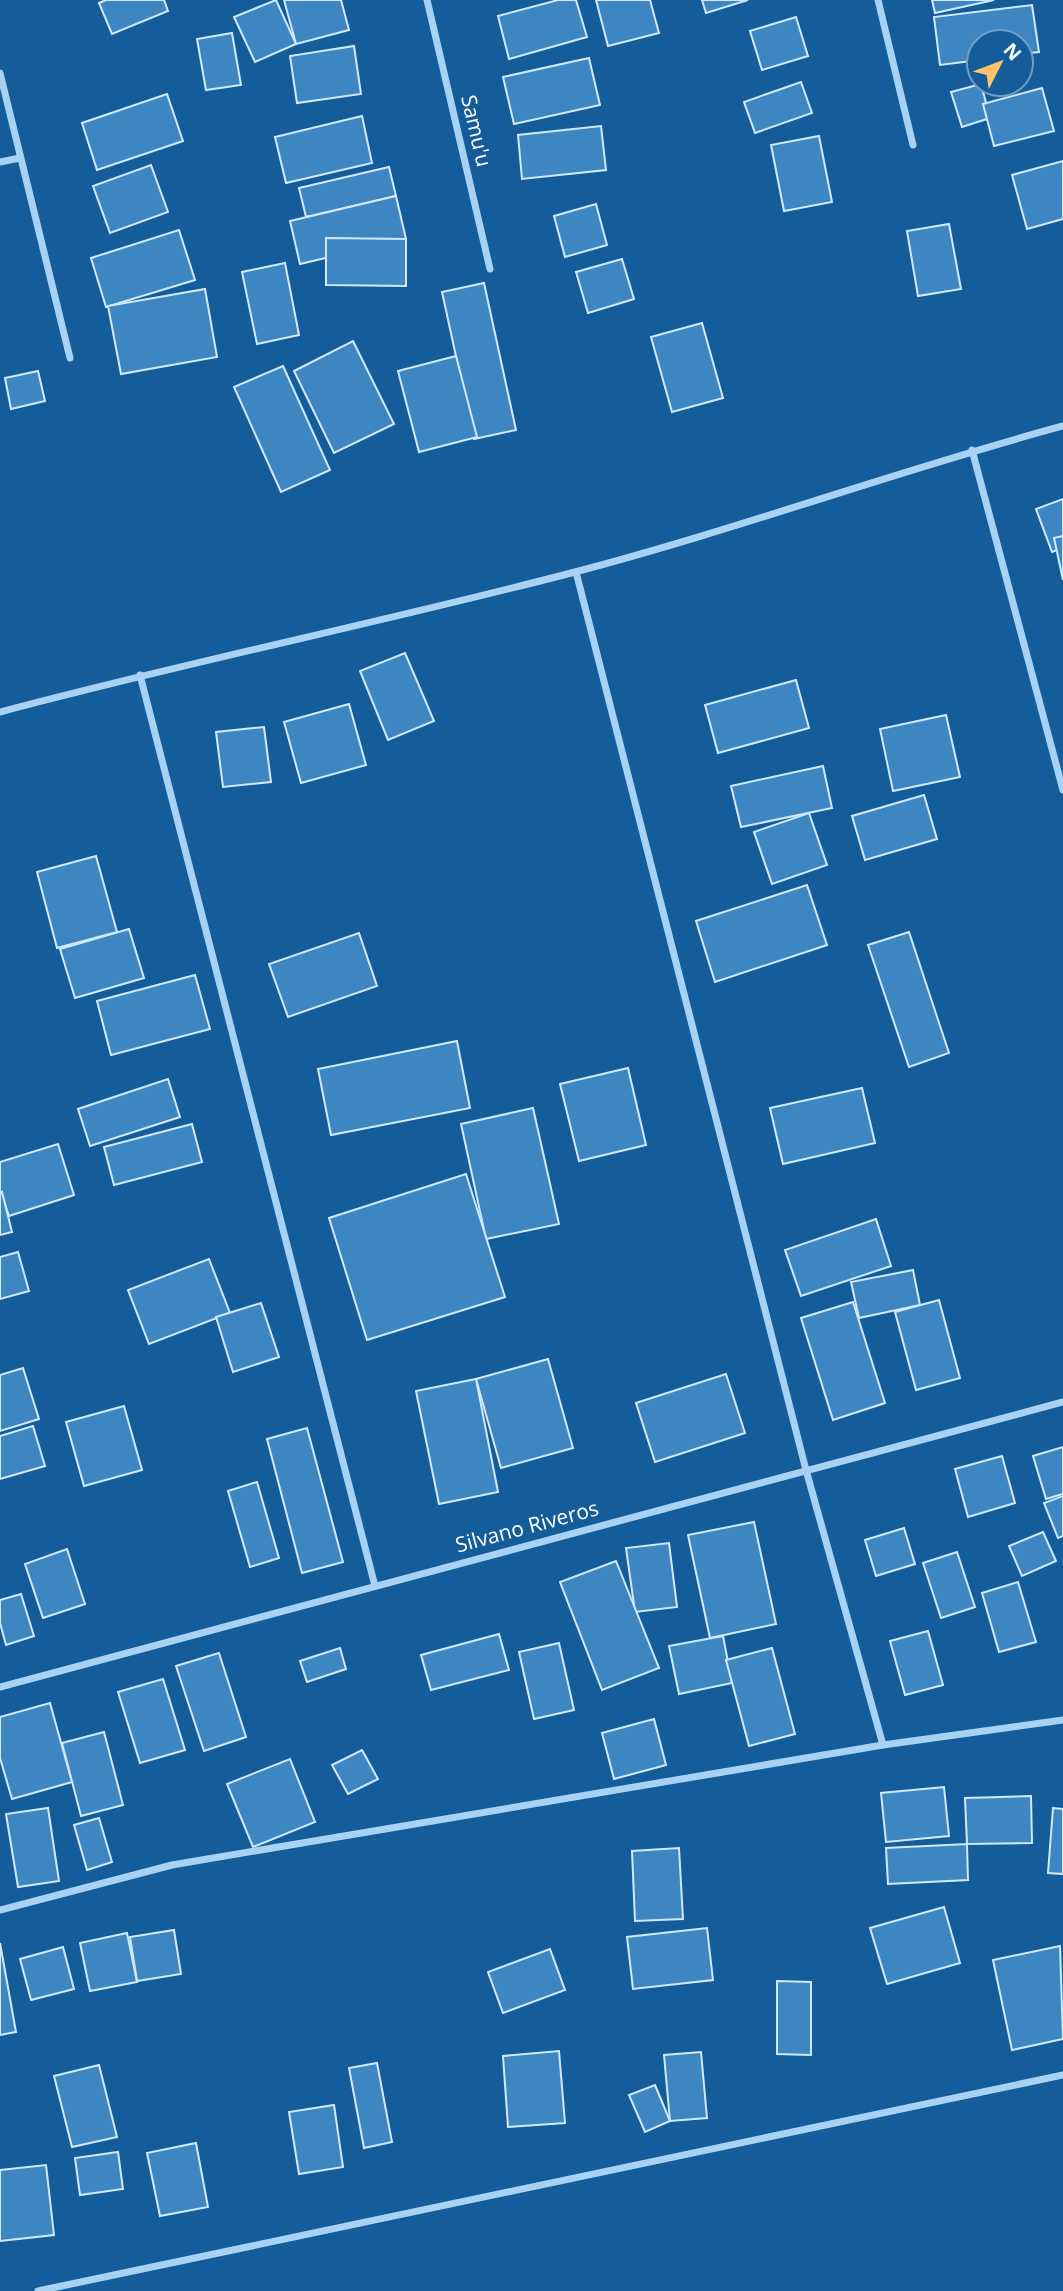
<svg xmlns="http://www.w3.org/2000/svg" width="1063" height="2291" viewBox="0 0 1063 2291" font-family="'Open Sans',sans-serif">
<rect width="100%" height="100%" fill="#145d9a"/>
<g fill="#3d86c1" stroke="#d0e9fd" stroke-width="2">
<path d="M 106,0 L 164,0 L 168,11 L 112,34 L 99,3 Z"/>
<path d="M 276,0 L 296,44 L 255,62 L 234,17 Z"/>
<path d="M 284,0 L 341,0 L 349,30 L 296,44 Z"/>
<path d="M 558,0 L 576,0 L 587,37 L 509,59 L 498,16 Z"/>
<path d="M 596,0 L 650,0 L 659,33 L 608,46 Z"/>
<path d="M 702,0 L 748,0 L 706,13 Z"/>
<path d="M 932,0 L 994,0 L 935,13 Z"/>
<path d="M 1032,5 L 1039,52 L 1021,54 L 1021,42 L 979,42 L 979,60 L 940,65 L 934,17 Z"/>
<path d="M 796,17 L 808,56 L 762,70 L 750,31 Z"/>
<path d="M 232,33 L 241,85 L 206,90 L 197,39 Z"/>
<path d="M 354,46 L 361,94 L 297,103 L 290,56 Z"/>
<path d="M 589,58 L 600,105 L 514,124 L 503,77 Z"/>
<path d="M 801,82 L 812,113 L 755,133 L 744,102 Z"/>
<path d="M 981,84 L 990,118 L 962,127 L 951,92 Z"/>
<path d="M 1042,88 L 1054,131 L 994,146 L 983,104 Z"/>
<path d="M 167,94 L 183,141 L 97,170 L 82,123 Z"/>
<path d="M 362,116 L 372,163 L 286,183 L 275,137 Z"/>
<path d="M 601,126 L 606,170 L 522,179 L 518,135 Z"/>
<path d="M 819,136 L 832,202 L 784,211 L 771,145 Z"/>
<path d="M 1063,161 L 1063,219 L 1027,229 L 1012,175 Z"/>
<path d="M 151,165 L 168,212 L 110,233 L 93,186 Z"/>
<path d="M 389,167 L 396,196 L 306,217 L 299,188 Z"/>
<path d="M 396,196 L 406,239 L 300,264 L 290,221 Z"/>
<path d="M 596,204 L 607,245 L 565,257 L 554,216 Z"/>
<path d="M 949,224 L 961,289 L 918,296 L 907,231 Z"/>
<path d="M 179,230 L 195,280 L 106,307 L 91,258 Z"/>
<path d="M 326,238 L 406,239 L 406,286 L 326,285 Z"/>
<path d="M 622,259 L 634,299 L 588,313 L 576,272 Z"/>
<path d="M 285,263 L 299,335 L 257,344 L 242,272 Z"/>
<path d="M 484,283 L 516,430 L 474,439 L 442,292 Z"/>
<path d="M 205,289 L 217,357 L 121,374 L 108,306 Z"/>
<path d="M 702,323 L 723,398 L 672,412 L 651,337 Z"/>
<path d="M 353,341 L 394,424 L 334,453 L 294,371 Z"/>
<path d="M 456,356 L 477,437 L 419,452 L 398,371 Z"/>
<path d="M 283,366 L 330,470 L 281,492 L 234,387 Z"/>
<path d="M 38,371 L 45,401 L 11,409 L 5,378 Z"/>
<path d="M 1063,499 L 1063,548 L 1052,552 L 1036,509 Z"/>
<path d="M 1063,536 L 1063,580 L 1054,538 Z"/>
<path d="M 405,653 L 434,721 L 388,740 L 360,671 Z"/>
<path d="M 796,680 L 809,728 L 718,753 L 705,705 Z"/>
<path d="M 349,704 L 366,765 L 301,783 L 284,722 Z"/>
<path d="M 946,715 L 960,777 L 893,791 L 880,729 Z"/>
<path d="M 264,727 L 271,782 L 223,787 L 216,732 Z"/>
<path d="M 823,766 L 832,808 L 741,827 L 731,786 Z"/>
<path d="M 924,795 L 937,839 L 865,860 L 852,816 Z"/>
<path d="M 809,813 L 827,865 L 772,884 L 754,832 Z"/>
<path d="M 96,856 L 117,932 L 57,948 L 37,872 Z"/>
<path d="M 807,885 L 827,945 L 715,982 L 696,921 Z"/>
<path d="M 129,929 L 144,978 L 75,998 L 60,949 Z"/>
<path d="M 909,932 L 949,1053 L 909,1067 L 868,945 Z"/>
<path d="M 359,933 L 377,986 L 288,1017 L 269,964 Z"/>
<path d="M 195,975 L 210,1029 L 111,1055 L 97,1001 Z"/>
<path d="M 457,1041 L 470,1108 L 331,1135 L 318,1069 Z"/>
<path d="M 628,1068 L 646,1145 L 579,1161 L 560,1084 Z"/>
<path d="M 168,1079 L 180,1117 L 90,1146 L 78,1109 Z"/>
<path d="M 862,1088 L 875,1143 L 783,1164 L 770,1108 Z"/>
<path d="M 533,1108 L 559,1224 L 486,1239 L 461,1124 Z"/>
<path d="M 192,1124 L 202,1162 L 114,1185 L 104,1147 Z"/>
<path d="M 58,1144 L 74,1195 L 9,1216 L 0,1190 L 0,1162 Z"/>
<path d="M 466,1174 L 505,1297 L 367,1340 L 329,1218 Z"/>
<path d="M 2,1192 L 12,1232 L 0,1235 L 0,1193 Z"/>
<path d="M 876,1219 L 891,1266 L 801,1296 L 785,1250 Z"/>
<path d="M 18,1252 L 29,1291 L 0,1299 L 0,1257 Z"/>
<path d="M 209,1259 L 230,1313 L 149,1344 L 128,1290 Z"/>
<path d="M 913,1270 L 920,1305 L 859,1318 L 851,1282 Z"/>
<path d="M 939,1300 L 960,1378 L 916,1390 L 895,1312 Z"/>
<path d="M 853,1302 L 885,1403 L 833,1420 L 801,1318 Z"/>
<path d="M 261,1303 L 279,1357 L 233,1372 L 216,1317 Z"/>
<path d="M 548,1359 L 573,1448 L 501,1468 L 476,1379 Z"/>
<path d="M 23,1368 L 39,1419 L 0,1431 L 0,1375 Z"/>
<path d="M 726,1374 L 745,1433 L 655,1462 L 636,1403 Z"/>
<path d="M 476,1379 L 498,1492 L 439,1504 L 416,1391 Z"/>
<path d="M 124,1406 L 142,1470 L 84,1486 L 66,1422 Z"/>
<path d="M 33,1426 L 45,1466 L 0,1479 L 0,1436 Z"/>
<path d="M 307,1428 L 343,1562 L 302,1573 L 267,1439 Z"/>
<path d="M 1063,1447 L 1063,1494 L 1046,1499 L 1033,1456 Z"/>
<path d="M 1002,1456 L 1015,1503 L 968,1517 L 955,1469 Z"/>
<path d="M 257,1482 L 279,1558 L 250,1567 L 228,1491 Z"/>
<path d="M 1063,1496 L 1063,1536 L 1058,1538 L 1044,1503 Z"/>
<path d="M 754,1522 L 776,1624 L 710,1638 L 688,1535 Z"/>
<path d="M 904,1528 L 915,1564 L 876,1576 L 865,1540 Z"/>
<path d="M 1043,1532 L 1056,1561 L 1022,1576 L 1009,1546 Z"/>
<path d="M 669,1543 L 677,1607 L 635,1612 L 626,1548 Z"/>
<path d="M 67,1549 L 85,1604 L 43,1618 L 25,1564 Z"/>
<path d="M 957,1552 L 975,1607 L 941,1618 L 923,1563 Z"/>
<path d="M 616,1561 L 659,1668 L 602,1690 L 560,1582 Z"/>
<path d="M 1018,1582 L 1036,1642 L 999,1652 L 982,1593 Z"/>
<path d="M 21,1594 L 34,1636 L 6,1645 L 0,1623 L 0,1600 Z"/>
<path d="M 928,1631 L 943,1685 L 905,1695 L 890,1641 Z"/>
<path d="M 499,1634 L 509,1670 L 431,1690 L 421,1655 Z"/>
<path d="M 723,1636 L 732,1683 L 679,1694 L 669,1646 Z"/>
<path d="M 559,1643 L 574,1710 L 534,1719 L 519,1652 Z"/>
<path d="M 340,1648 L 346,1669 L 307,1682 L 300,1661 Z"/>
<path d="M 772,1648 L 795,1734 L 749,1746 L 726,1660 Z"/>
<path d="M 219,1653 L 246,1737 L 204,1751 L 176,1666 Z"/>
<path d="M 163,1679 L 185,1750 L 140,1763 L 118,1692 Z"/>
<path d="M 50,1703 L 72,1782 L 12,1799 L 0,1758 L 0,1717 Z"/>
<path d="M 654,1719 L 666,1765 L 614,1779 L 602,1733 Z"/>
<path d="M 104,1732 L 123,1805 L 81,1816 L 62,1743 Z"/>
<path d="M 362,1750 L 378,1779 L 348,1794 L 332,1765 Z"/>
<path d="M 290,1759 L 315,1822 L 253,1847 L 227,1784 Z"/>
<path d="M 944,1787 L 949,1836 L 886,1842 L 881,1793 Z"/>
<path d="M 1031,1796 L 1032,1843 L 967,1844 L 965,1798 Z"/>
<path d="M 48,1808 L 59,1881 L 18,1887 L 6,1814 Z"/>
<path d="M 1053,1808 L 1063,1809 L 1063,1874 L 1048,1873 Z"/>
<path d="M 99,1818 L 112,1862 L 87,1870 L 74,1825 Z"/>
<path d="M 967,1844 L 968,1880 L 888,1884 L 886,1848 Z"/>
<path d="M 679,1848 L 683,1919 L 635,1921 L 632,1851 Z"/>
<path d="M 944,1907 L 960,1963 L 887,1984 L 870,1928 Z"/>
<path d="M 707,1928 L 713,1980 L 633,1989 L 627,1937 Z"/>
<path d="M 174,1930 L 181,1974 L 137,1981 L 130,1937 Z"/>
<path d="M 127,1933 L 137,1982 L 90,1991 L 80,1943 Z"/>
<path d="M 0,1943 L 16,2032 L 0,2035 Z"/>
<path d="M 1060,1946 L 1063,2039 L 1012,2050 L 993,1960 Z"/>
<path d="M 63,1947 L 74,1989 L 31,2000 L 20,1959 Z"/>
<path d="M 550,1949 L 565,1990 L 503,2013 L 488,1972 Z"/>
<path d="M 777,1981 L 811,1982 L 811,2055 L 777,2054 Z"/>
<path d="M 559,2051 L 565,2123 L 508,2127 L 503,2056 Z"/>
<path d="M 701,2052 L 707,2118 L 670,2121 L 664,2055 Z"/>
<path d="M 377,2063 L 392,2142 L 364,2148 L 349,2068 Z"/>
<path d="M 99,2065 L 117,2137 L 72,2147 L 54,2076 Z"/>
<path d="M 655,2085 L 670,2121 L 645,2132 L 629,2095 Z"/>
<path d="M 334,2105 L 343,2167 L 299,2174 L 289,2112 Z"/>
<path d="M 196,2143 L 208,2207 L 160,2216 L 147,2153 Z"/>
<path d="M 118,2152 L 123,2189 L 80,2195 L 75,2158 Z"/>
<path d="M 46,2165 L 54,2235 L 0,2241 L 0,2170 Z"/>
</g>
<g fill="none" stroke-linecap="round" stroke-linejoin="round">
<g stroke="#a8d2f3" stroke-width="7">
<path d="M 427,0 L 490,269"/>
<path d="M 878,0 L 913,145"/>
<path d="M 0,73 L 70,358"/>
<path d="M 0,162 L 20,158"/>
<path d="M 972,450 L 1063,790"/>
<path d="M 576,572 L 806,1470 L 883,1745"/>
<path d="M 140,675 L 375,1586"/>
<path d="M 0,712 C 191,661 384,622 575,572 C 739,529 899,470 1063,426"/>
<path d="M 0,1687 L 1063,1402"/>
<path d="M 0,1910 L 172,1865 L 883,1745 L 1063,1720"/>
<path d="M 38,2291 L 1063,2075"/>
</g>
</g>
<g text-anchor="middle" stroke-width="5" stroke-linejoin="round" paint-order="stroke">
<g font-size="21" fill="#fff" stroke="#145d9a">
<text transform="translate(476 131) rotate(77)" y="7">Samu'u</text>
<text transform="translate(527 1527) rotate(-15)" y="7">Silvano Riveros</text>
</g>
</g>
<g transform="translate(1000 63) rotate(48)"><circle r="33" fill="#145d9a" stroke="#729ec2" stroke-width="2"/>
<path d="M0-5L12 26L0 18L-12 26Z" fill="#ffc46a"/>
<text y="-10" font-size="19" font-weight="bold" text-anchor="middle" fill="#ffffff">N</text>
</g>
</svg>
